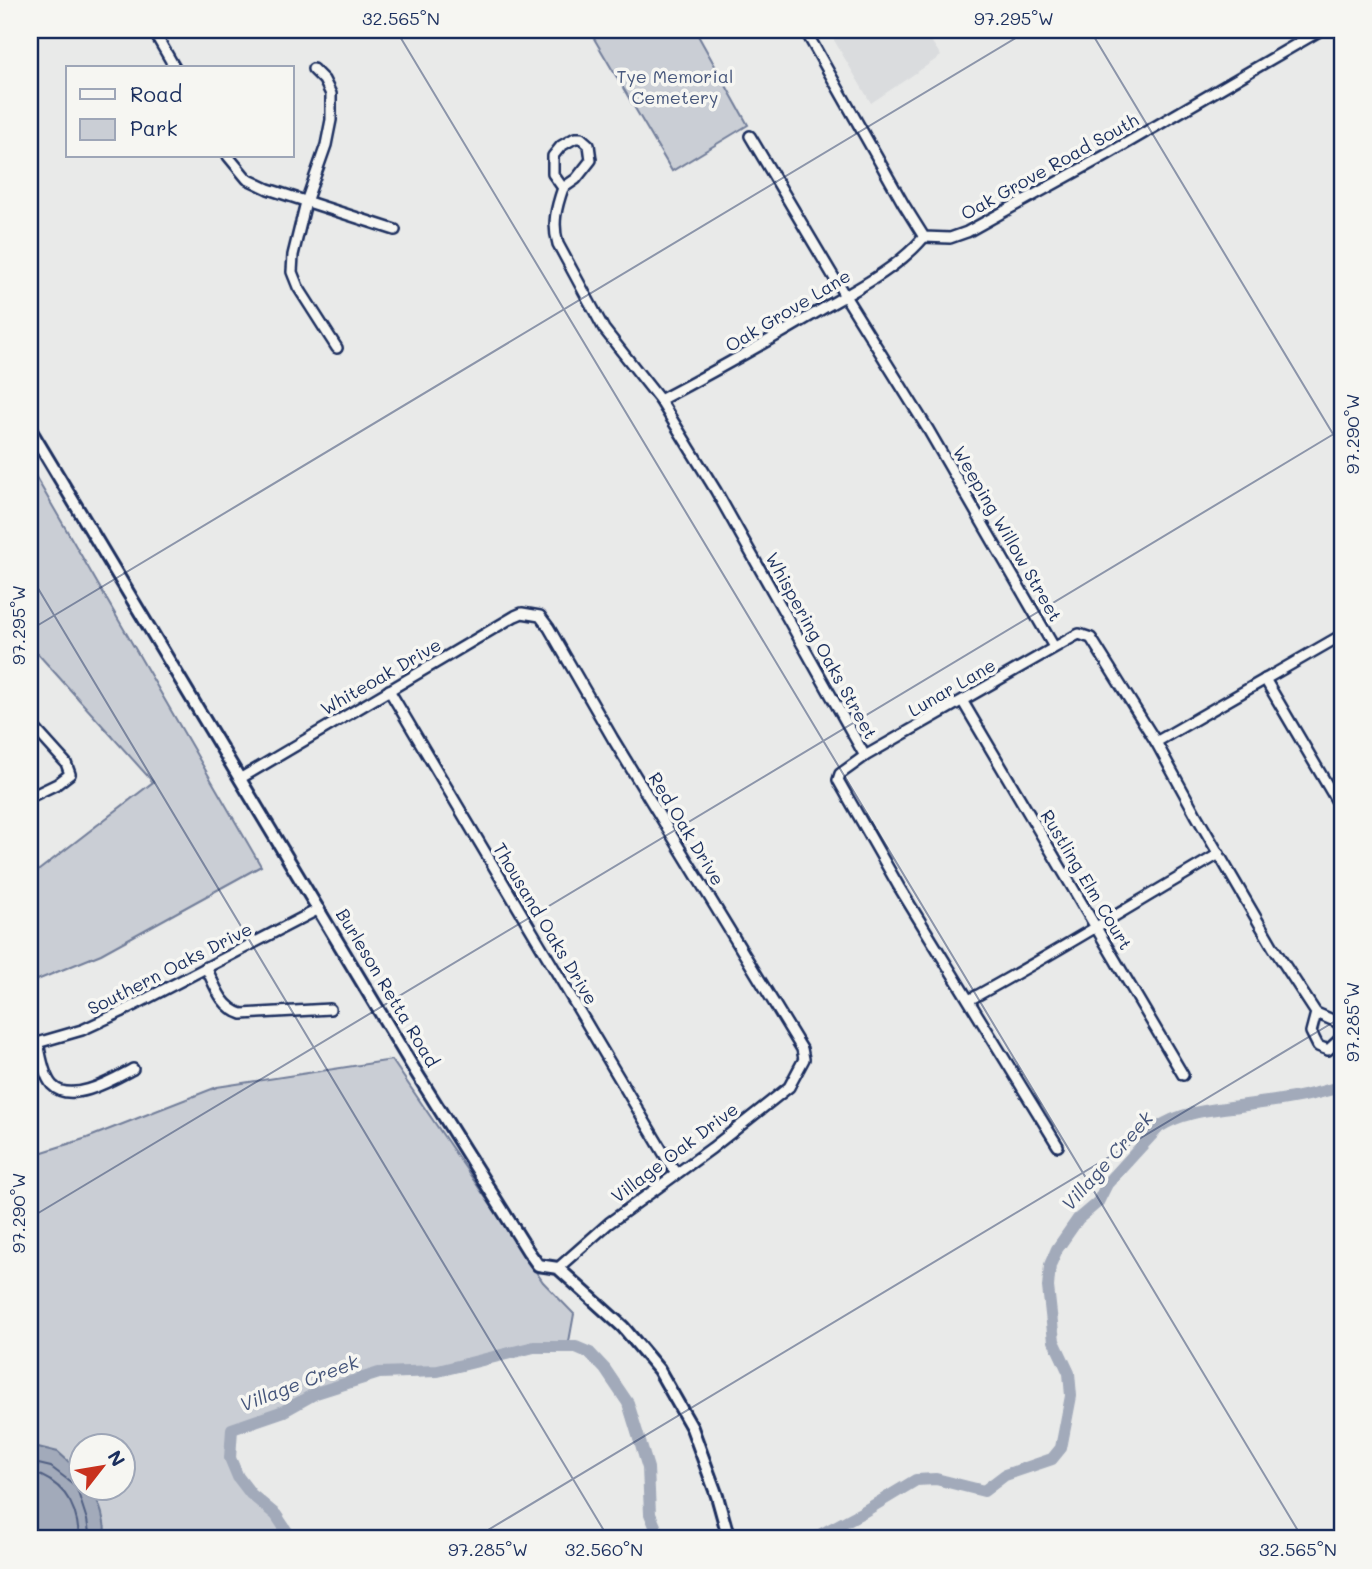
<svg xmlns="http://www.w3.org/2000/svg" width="1372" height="1569" viewBox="0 0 1372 1569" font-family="Mali,sans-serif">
<rect width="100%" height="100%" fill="#e9eae9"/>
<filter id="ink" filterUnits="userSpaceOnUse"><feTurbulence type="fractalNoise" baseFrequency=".0143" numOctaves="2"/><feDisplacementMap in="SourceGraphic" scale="14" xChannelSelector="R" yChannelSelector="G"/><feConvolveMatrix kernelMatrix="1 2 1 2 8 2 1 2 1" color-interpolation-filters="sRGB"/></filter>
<g filter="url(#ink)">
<path fill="#dadcde" d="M 828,30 L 924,30 L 941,56 L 871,103 Z"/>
<g fill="#caced5" stroke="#727e9a" stroke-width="2" fill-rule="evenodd">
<path d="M 589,30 L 695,30 L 748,125 L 672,171 Z"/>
<path d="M 30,467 L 261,866 L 101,954 L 30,983 L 30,877 L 153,782 L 30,645 Z"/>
<path d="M 392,1060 L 543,1282 L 574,1314 L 568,1347 L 534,1347 L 438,1371 L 379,1373 L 316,1393 L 284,1411 L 232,1429 L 230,1458 L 238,1477 L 251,1494 L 276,1515 L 292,1539 L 30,1539 L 30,1156 L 87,1138 L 217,1087 ZM 80,1446 L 122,1446 L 122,1488 L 80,1488 Z"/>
</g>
<path fill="#a2aaba" stroke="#6c7995" stroke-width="2" d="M 30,1445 L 58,1452 L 80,1472 L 80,1488 L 91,1489 C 100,1503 106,1522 105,1539 L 30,1539 Z"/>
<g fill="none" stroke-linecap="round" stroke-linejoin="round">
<g stroke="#516083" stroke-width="2">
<path d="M 30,1462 L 51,1467 L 76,1486 L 87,1520 L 90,1539"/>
<path d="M 30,1472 C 63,1481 78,1505 79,1539"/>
</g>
<g stroke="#a2aaba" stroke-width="12">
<path d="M 292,1539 L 276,1515 L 251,1494 L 238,1477 L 230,1458 L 232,1429 L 284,1411 L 316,1393 L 379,1373 L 438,1371 L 534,1347 L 576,1347 L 590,1353 L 605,1369 L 628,1403 L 648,1468 L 650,1514 L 657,1531 L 671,1539"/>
<path d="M 812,1539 L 863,1512 L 916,1480 L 936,1479 L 984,1491 L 1005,1475 L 1052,1459 L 1061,1448 L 1071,1396 L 1069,1373 L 1054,1341 L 1048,1287 L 1050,1265 L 1057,1249 L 1078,1219 L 1098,1202 L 1107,1184 L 1159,1127 C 1183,1111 1212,1110 1239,1106 C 1274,1101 1309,1097 1342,1086"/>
</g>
<defs>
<g id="minor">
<path d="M 153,30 L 175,68"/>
<path d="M 805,30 L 904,205 L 924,237 L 950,238 L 967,232 L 1108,154 L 1321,30"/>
<path d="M 313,69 L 324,80 L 331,94 L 331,120 L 326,145 L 306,202 L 293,255 L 292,272 L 298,287 L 337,348"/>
<path d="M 750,136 L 845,296 L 929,431 L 1054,647"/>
<path d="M 575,138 L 581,138 L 589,145 L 591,160 L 576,179 L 563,188 L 553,174 L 553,156 L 561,146 Z"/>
<path d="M 228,156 L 247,179 L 268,189 L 395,230"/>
<path d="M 563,188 C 556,208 552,224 558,244 L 604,329 L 660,400 L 716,491 L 865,756"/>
<path d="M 660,400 C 715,371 770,340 824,308 C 859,288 898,268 924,237"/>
<path d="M 1265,679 L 1342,810"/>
<path d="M 389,690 L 676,1174"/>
<path d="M 963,702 L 1183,1075"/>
<path d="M 30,723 L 66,763 L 70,774 L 57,784 L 30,797"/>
<path d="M 1156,742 L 1342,635"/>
<path d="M 241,778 L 515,616 L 522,613 L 540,616 L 549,628 L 613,739 L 802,1049 L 804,1059 L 789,1087 L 712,1148 L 609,1223 L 558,1268"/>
<path d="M 206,967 C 215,986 221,1007 242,1014 L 330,1009"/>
<path d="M 969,1000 C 1054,954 1135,903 1219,854"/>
<path d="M 38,1043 C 41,1055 43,1075 52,1085 C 71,1105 114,1079 133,1069"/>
<path d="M 30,1045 L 82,1030 L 121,1012 L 319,909"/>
<path d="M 1058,1146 L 899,887 L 838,780 L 840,774 L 865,756 L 1073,637 L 1079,634 L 1091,638 L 1156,742 L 1196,815 L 1273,947 L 1316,1013 L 1337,1022 L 1342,1029 L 1341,1038 L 1328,1050 L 1318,1046 L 1311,1032 L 1316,1013"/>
</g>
<path id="tertiary" d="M 30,429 L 414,1069 L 528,1251 L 538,1265 L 558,1268 L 623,1327 L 659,1370 L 692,1428 L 717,1496 L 729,1539"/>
</defs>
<use href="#minor" stroke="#1b2f5e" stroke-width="14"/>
<use href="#tertiary" stroke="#1b2f5e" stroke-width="16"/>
<use href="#minor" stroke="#f6f6f2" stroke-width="9"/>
<use href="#tertiary" stroke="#f6f6f2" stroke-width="10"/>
</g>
</g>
<path fill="none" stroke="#1b2f5e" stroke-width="2" stroke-opacity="0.45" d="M 396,30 L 1303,1539M 1090,30 L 1342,449M 30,42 L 50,30M 30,575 L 609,1539M 30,630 L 1029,30M 30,1218 L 1342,429M 473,1539 L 1342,1017"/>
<g text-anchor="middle" stroke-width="7" stroke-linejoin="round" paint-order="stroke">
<g font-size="18" fill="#47577c" stroke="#f6f6f2">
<text x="675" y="83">Tye Memorial<tspan x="675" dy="21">Cemetery</tspan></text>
</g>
<g font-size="18" fill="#1b2f5e" stroke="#f6f6f2">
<text transform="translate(1050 167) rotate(-29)" y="6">Oak Grove Road South</text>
<text transform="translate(788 311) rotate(-31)" y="6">Oak Grove Lane</text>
<text transform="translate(1007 534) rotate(60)" y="6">Weeping Willow Street</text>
<text transform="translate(821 646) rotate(61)" y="6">Whispering Oaks Street</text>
<text transform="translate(381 677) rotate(-30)" y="6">Whiteoak Drive</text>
<text transform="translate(952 688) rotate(-30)" y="6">Lunar Lane</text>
<text transform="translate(686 829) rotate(59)" y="6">Red Oak Drive</text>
<text transform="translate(1086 880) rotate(59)" y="6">Rustling Elm Court</text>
<text transform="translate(545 924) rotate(59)" y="6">Thousand Oaks Drive</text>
<text transform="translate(170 969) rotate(-27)" y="6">Southern Oaks Drive</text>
<text transform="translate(387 988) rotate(59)" y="6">Burleson Retta Road</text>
<text transform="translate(675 1153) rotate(-37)" y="6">Village Oak Drive</text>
</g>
<g font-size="19" font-style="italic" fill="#44547a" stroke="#f6f6f2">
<text transform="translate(1107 1161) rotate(-48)" y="7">Village Creek</text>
<text transform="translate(299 1383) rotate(-21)" y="7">Village Creek</text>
</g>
</g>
<rect width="1372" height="1569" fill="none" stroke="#f6f6f2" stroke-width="77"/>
<rect x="66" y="66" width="228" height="91" fill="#f6f6f2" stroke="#9ea6b7" stroke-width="2"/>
<rect x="80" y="89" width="35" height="10" fill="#f6f6f2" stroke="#9ea6b7" stroke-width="2"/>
<text x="130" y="102" font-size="21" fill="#1b2f5e">Road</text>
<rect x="80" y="119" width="35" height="21" fill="#caced5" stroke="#9ea6b7" stroke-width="2"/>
<text x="130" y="136" font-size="21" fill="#1b2f5e">Park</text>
<g transform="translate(102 1467) rotate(59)"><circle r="33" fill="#f6f6f2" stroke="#9ea6b7" stroke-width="2"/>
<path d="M0-5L12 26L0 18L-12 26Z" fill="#c8321e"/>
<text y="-10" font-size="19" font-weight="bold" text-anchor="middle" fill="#1b2f5e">N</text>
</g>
<rect x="38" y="38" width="1296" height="1492" fill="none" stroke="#1b2f5e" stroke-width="2.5"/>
<g font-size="18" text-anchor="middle" fill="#1b2f5e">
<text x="401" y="25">32.565°N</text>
<text x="1014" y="25">97.295°W</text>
<text transform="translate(1353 434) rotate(-90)" y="6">97.290°W</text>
<text transform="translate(19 625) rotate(-90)" y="6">97.295°W</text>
<text transform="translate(1353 1022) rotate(-90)" y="6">97.285°W</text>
<text transform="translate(19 1213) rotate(-90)" y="6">97.290°W</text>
<text x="488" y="1556">97.285°W</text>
<text x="604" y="1556">32.560°N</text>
<text x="1298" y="1556">32.565°N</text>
</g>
</svg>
